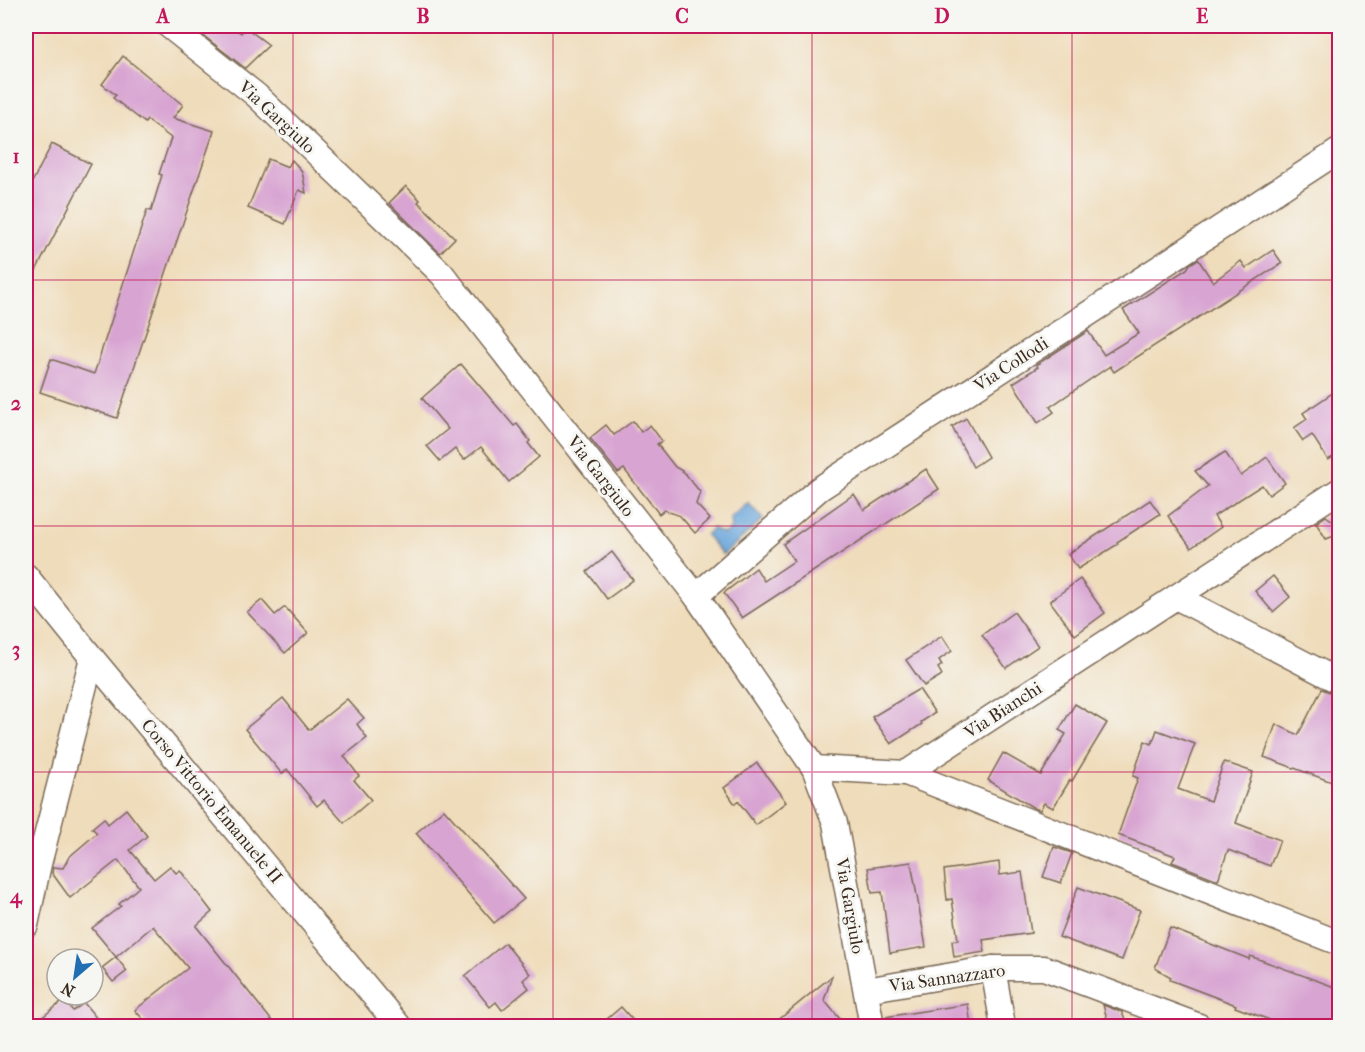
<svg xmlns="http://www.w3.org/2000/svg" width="1365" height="1052" viewBox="0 0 1365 1052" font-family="'IM FELL French Canon',serif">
<rect width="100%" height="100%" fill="#f6f6f2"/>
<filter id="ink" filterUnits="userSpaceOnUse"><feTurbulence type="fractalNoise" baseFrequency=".0167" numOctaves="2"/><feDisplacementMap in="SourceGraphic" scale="12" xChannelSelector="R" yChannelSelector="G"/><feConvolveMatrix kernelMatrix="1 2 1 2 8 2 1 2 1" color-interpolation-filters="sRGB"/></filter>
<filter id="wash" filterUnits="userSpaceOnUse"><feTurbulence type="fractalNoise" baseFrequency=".008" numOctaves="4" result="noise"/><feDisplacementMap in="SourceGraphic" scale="24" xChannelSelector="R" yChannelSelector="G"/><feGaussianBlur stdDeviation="1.35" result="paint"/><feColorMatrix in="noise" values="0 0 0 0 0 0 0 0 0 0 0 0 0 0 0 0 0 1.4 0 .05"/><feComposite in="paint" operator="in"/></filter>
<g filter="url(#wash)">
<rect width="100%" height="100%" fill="#efdcba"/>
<path fill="#69a5da" stroke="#52687c" stroke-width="1.5" d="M 748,503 L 763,519 L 723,555 L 706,535 L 713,528 C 721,535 727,536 732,526 L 730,519 Z"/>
<g id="blocks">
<g fill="#d8a4d2">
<path d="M 191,26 L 231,26 L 241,33 L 245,27 L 269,45 L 245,68 Z"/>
<path d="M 123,56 L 183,105 L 173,118 L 214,131 L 117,418 L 40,392 L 51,359 L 94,374 L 147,210 L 151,211 L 162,175 L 159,174 L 171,138 L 147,120 L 145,123 L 113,98 L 116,95 L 102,84 Z"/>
<path d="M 52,144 L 91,164 L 26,290 L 26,194 Z"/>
<path d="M 268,159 L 288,167 L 292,160 L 301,170 L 303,176 L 306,193 L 299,190 L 285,224 L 248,208 Z"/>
<path d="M 406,186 L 420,200 L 418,202 L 455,238 L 440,253 L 389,203 Z"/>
<path d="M 1273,250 L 1282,263 L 1114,372 L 1110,366 L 1050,407 L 1054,412 L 1038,423 L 1013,383 L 1038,367 L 1036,365 L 1088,331 L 1104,355 L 1139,333 L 1123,310 L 1187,269 L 1190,264 L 1198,259 L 1213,282 L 1241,261 L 1246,268 Z"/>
<path d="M 461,364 L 514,426 L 517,424 L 530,441 L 528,443 L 539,457 L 509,482 L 481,447 L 464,460 L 455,449 L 440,461 L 427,446 L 448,429 L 422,398 Z"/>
<path d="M 1340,388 L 1340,453 L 1328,460 L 1312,435 L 1303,441 L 1294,428 L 1307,419 L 1303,413 Z"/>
<path d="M 966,418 L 988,457 L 973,467 L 952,427 Z"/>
<path d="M 633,421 L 641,432 L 650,425 L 662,441 L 657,444 L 675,467 L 684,472 L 700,492 L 696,504 L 710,519 L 695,533 L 680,516 L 664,510 L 659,514 L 624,469 L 618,473 L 590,438 L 606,425 L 614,435 Z"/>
<path d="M 1225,452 L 1241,476 L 1267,457 L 1285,483 L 1269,495 L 1262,485 L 1214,516 L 1221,527 L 1191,548 L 1168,516 L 1208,486 L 1195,471 Z"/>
<path d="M 926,469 L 939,489 L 742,618 L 724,593 L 756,568 L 764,581 L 794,561 L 783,544 L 854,494 L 864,510 Z"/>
<path d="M 1150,500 L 1160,514 L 1117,542 L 1118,544 L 1078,569 L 1068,554 Z"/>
<path d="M 1326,516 L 1340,526 L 1340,534 L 1326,539 L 1316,523 Z"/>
<path d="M 612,552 L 633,580 L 607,599 L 587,572 Z"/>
<path d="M 1273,576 L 1290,597 L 1273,612 L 1255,591 Z"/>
<path d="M 1080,579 L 1105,613 L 1075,635 L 1050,601 Z"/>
<path d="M 262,600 L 275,615 L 285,607 L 308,633 L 285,653 L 247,612 Z"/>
<path d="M 1014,612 L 1038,646 L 1006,668 L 982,635 Z"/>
<path d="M 942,636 L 952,651 L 939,660 L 942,665 L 938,668 L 942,675 L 924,686 L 906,660 Z"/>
<path d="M 919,689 L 935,713 L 921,722 L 922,724 L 891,744 L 872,717 Z"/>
<path d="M 1322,689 L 1340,696 L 1340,785 L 1264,757 L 1276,724 L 1298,735 Z"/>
<path d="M 283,698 L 309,730 L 347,699 L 364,718 L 357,724 L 367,738 L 344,756 L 359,776 L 354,780 L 371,800 L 344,823 L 324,800 L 317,806 L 287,769 L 282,774 L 245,729 Z"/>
<path d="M 1075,704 L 1107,723 L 1072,781 L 1070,780 L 1053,808 L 1044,803 L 1040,810 L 1034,808 L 988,780 L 1003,753 L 1041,775 L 1066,734 L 1059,730 Z"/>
<path d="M 1157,730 L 1195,744 L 1178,789 L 1210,801 L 1224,762 L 1253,772 L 1236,823 L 1280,840 L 1270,866 L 1228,850 L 1218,880 L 1172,862 L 1175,856 L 1118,835 L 1138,778 L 1133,776 L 1145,741 L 1152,744 Z"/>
<path d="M 757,763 L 786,802 L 756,825 L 738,801 L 735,804 L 724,788 Z"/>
<path d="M 126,809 L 147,836 L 130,850 L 154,879 L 170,866 L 176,873 L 180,870 L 212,912 L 196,926 L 276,1026 L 149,1026 L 135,1010 L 188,968 L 153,926 L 116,957 L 92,928 L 121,906 L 119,904 L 139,887 L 118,860 L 70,898 L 52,873 L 53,867 L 63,868 L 69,857 L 97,833 L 92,828 L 104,818 L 108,824 Z"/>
<path d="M 444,809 L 524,899 L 494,923 L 416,833 Z"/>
<path d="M 1054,847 L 1072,853 L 1061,883 L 1043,877 Z"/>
<path d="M 911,862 L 926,947 L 890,953 L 882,892 L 872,893 L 868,868 Z"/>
<path d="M 999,862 L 1000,875 L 1022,872 L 1031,933 L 983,940 L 985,952 L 954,957 L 952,941 L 958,940 L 952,899 L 947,900 L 944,870 Z"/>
<path d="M 1078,887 L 1140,910 L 1122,960 L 1059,937 Z"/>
<path d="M 1170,928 L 1249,959 L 1250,956 L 1340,989 L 1340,1026 L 1286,1026 L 1235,1007 L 1236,1005 L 1170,980 L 1171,977 L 1155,968 Z"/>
<path d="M 505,943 L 530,974 L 523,980 L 529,988 L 502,1010 L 496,1002 L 490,1007 L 465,976 Z"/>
<path d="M 116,957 L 127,971 L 113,982 L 102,968 Z"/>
<path d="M 832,976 L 824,1000 L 840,1019 L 831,1026 L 771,1026 Z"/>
<path d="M 64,1000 L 73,1011 L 84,1003 L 103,1026 L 31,1026 Z"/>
<path d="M 968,1004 L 971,1026 L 886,1026 L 885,1017 Z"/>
<path d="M 1103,1005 L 1122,1012 L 1127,1026 L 1109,1026 Z"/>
<path d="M 621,1007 L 638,1026 L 599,1026 Z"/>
</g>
</g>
</g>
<g filter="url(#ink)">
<use href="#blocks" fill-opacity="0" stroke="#7a6855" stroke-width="1.5"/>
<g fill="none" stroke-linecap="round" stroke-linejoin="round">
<defs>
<g id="minor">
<path d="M 169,26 L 256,95 L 442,274 L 696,596 L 814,768 L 835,823 L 872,1026"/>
<path d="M 26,576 L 92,658 L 399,1026"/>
<path d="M 696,596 L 819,489 L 1340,150"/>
<path d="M 1176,597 L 1340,682"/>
<path d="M 814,768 L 906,773 L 1340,490"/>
<path d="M 906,773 L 1334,941"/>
<path d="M 26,925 L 39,864 L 92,658"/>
<path d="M 993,968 L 1003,1026"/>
<path d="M 866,990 L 993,968 L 1044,968 L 1199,1026"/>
</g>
</defs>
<use href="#minor" stroke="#7a6855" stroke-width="27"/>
<use href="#minor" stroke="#fff" stroke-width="24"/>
</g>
</g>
<path fill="none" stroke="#c2185b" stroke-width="1.5" stroke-opacity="0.55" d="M 293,26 L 293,1026M 553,26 L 553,1026M 812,26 L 812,1026M 1072,26 L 1072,1026M 26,280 L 1340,280M 26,526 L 1340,526M 26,772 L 1340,772"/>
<g text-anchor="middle" stroke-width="6" stroke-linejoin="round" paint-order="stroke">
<g font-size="18" fill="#3b2a1e" stroke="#f6f6f2">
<text transform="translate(277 117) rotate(43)" y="6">Via Gargiulo</text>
<text transform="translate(1011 364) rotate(-33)" y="6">Via Collodi</text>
<text transform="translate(601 476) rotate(52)" y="6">Via Gargiulo</text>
<text transform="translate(1003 710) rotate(-33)" y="6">Via Bianchi</text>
<text transform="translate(212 801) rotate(50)" y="6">Corso Vittorio Emanuele II</text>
<text transform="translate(850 906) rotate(80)" y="6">Via Gargiulo</text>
<text transform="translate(947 978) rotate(-8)" y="6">Via Sannazzaro</text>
</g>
</g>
<rect width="1365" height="1052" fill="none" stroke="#f6f6f2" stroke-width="66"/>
<g transform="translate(75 977) rotate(209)"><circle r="28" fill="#f6f6f2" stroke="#aba49d" stroke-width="1.5"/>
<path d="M0-4.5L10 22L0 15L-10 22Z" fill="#1f6fb2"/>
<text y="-9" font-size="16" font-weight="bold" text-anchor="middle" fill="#3b2a1e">N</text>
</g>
<rect x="33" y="33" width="1299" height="986" fill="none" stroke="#c2185b" stroke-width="2"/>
<g font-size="20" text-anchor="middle" font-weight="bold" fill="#c2185b">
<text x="163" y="23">A</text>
<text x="423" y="23">B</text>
<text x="682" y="23">C</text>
<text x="942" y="23">D</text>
<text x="1202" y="23">E</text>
<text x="16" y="163">1</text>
<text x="16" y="410">2</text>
<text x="16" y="656">3</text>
<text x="16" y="903">4</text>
</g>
</svg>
